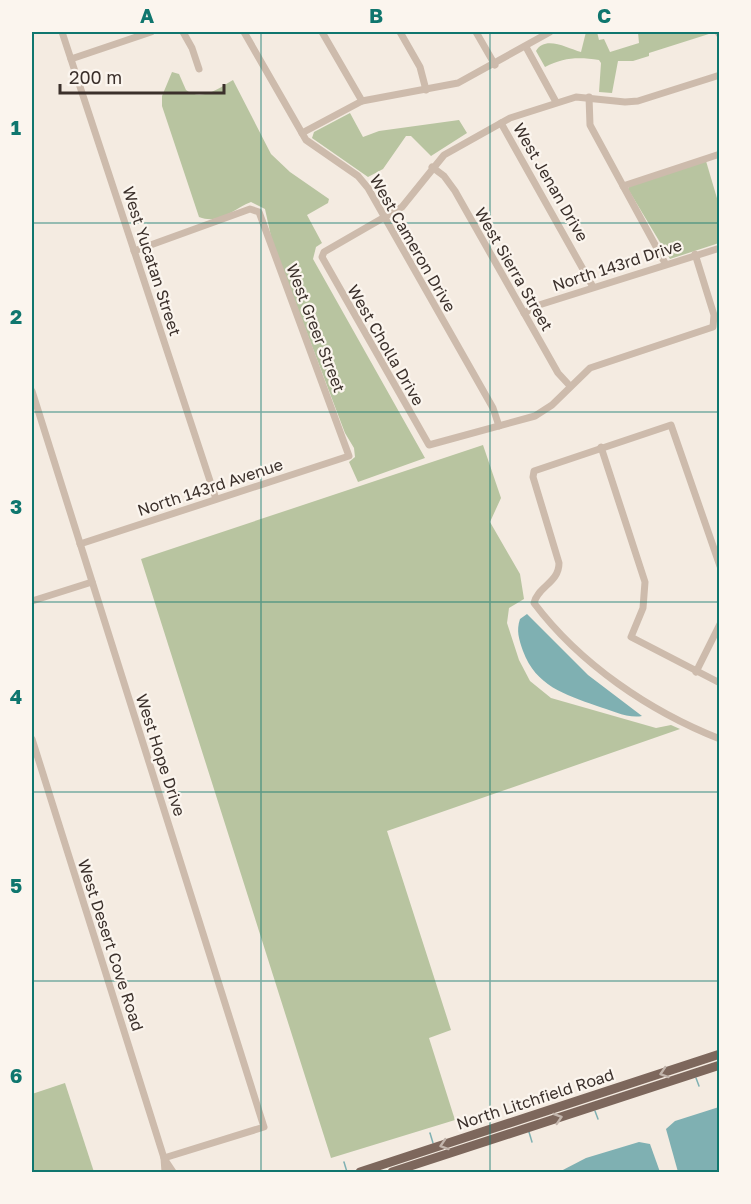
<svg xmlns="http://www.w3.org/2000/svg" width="751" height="1204" viewBox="0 0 751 1204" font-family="'Golos Text',sans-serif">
<rect width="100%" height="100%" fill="#f4ebe1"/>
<g fill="#b8c4a0">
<path d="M 586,32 L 597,32 L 599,40 L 604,39 L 610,52 L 639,43 L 638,32 L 712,33 L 649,53 L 649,56 L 633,61 L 618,61 L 612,93 L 599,92 L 601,63 L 599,60 C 579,57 564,57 545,67 L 536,51 C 545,35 567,48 581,52 Z"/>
<path d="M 172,72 L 179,74 L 186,90 C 202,102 219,88 233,80 L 271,154 L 290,172 L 329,199 L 328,203 L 307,215 L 322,243 L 316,247 L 313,259 L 425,458 L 358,482 L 349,462 L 355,457 L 354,448 L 345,433 L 272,241 L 265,209 L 251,202 C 233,209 220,225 199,217 L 162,106 L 162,96 Z"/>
<path d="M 350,113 L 363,137 L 379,131 L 459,120 L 467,133 L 431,156 L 411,136 L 406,136 L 383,169 L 368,177 L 312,138 L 314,132 Z"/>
<path d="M 706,161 L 719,205 L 719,243 L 670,259 L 628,189 L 630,184 Z"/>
<path d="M 483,445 L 501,498 L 490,522 L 520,574 L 524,599 L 509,608 L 507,623 L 519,660 L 530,681 L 551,698 L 656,728 L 671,725 L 680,729 L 387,831 L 451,1030 L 429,1038 L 455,1120 L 331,1158 L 141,559 Z"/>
<path d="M 65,1083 L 94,1172 L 32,1172 L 32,1094 Z"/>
</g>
<g fill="#7fb0b2">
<path d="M 527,614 L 588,675 L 642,716 C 629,719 610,710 597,706 C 564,694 536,686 523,651 C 519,639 516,631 520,619 Z"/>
<path d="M 719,1107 L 719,1172 L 678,1172 L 666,1129 L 675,1121 Z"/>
<path d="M 639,1142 L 650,1144 L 660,1172 L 559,1172 L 586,1158 Z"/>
</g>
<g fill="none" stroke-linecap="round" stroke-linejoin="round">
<g stroke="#7fb0b2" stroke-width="1.5">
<path d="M 696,1078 L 699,1086"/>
<path d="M 595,1111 L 598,1119"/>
<path d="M 529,1132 L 532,1142"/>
<path d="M 430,1133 L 433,1143"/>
<path d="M 344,1162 L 347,1172"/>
</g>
<g stroke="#cdbbac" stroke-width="7">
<path d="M 62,32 L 216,499"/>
<path d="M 183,32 L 192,48 L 199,69"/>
<path d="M 244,32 L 306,140 L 358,176 L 368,188 L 493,408 L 499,426"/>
<path d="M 322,32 L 362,101"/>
<path d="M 400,32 L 420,67 L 426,90"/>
<path d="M 476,32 L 495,65"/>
<path d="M 718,32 L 720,35"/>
<path d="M 526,47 L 556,102"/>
<path d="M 71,59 L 151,32"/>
<path d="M 589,97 L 590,125 L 665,263"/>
<path d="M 501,123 L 593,287"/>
<path d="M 302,133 L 362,101 L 458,83 L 550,32"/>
<path d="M 432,167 L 444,176 L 455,191 L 558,373 L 570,386"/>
<path d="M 623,186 L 720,154"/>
<path d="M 695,254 L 714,315 L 713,327 L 590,368 L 552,405 L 535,416 L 429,445 L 322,257 L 324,252 L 402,207 L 444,155 L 510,118 L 576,97 L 625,102 L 638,101 L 720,75"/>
<path d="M 524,313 L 539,305 L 720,248"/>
<path d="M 32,391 L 264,1127 L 164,1158"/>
<path d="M 601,447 L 645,582 L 643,608 L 631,637 L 720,683"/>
<path d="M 80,544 L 349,456 L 259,212 L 250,209 L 134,251"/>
<path d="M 720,566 L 671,425 L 534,471 L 533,477 L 559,563 C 559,583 538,586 534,603 C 580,664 649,711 720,739"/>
<path d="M 32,601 L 92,582"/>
<path d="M 696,672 L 720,624"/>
<path d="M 32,739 L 164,1158 L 165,1172"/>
<path d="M 165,1160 L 173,1172"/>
</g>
<g stroke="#7d675c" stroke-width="9">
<path d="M 360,1172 L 720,1054"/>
<path d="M 392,1172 L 720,1065"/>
</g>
</g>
<defs><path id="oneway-chevron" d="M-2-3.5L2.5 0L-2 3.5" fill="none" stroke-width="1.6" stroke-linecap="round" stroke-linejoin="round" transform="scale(1.5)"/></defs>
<g stroke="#c2b5ac">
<use href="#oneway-chevron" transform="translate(664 1073) rotate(162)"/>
<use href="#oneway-chevron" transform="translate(558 1118) rotate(-18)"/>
<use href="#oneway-chevron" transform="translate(444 1145) rotate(162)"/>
</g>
<path fill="none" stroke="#0f766e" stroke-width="1.5" stroke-opacity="0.55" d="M 261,32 L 261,1172M 490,32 L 490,1172M 32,223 L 720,223M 32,412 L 720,412M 32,602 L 720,602M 32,792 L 720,792M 32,981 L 720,981"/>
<g text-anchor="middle" stroke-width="4.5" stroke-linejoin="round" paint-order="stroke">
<g font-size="16" fill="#3b302b" stroke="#fbf5ee">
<text transform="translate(551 182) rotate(60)" y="6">West Jenan Drive</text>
<text transform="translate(413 243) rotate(60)" y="6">West Cameron Drive</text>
<text transform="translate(152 261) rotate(72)" y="6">West Yucatan Street</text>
<text transform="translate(617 265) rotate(-18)" y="6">North 143rd Drive</text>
<text transform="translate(514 269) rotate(60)" y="6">West Sierra Street</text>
<text transform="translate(316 328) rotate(69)" y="6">West Greer Street</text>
<text transform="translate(386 345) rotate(60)" y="6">West Cholla Drive</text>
<text transform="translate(210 487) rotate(-18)" y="6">North 143rd Avenue</text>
<text transform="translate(161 755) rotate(72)" y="6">West Hope Drive</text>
<text transform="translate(111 945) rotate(72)" y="6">West Desert Cove Road</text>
<text transform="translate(535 1099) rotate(-18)" y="6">North Litchfield Road</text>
</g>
</g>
<rect width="751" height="1204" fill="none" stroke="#fbf5ee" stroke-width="66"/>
<path d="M60 84v9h164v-9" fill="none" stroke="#3b302b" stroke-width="3"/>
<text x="69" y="84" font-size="18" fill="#3b302b" stroke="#fbf5ee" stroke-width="4.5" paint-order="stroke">200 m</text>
<rect x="33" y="33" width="685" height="1138" fill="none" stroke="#0f766e" stroke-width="2"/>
<g font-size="20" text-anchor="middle" font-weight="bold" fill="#0f766e">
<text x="147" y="23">A</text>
<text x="376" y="23">B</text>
<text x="604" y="23">C</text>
<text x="16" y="135">1</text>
<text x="16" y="324">2</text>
<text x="16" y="514">3</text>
<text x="16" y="704">4</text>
<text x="16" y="893">5</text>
<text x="16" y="1083">6</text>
</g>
</svg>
